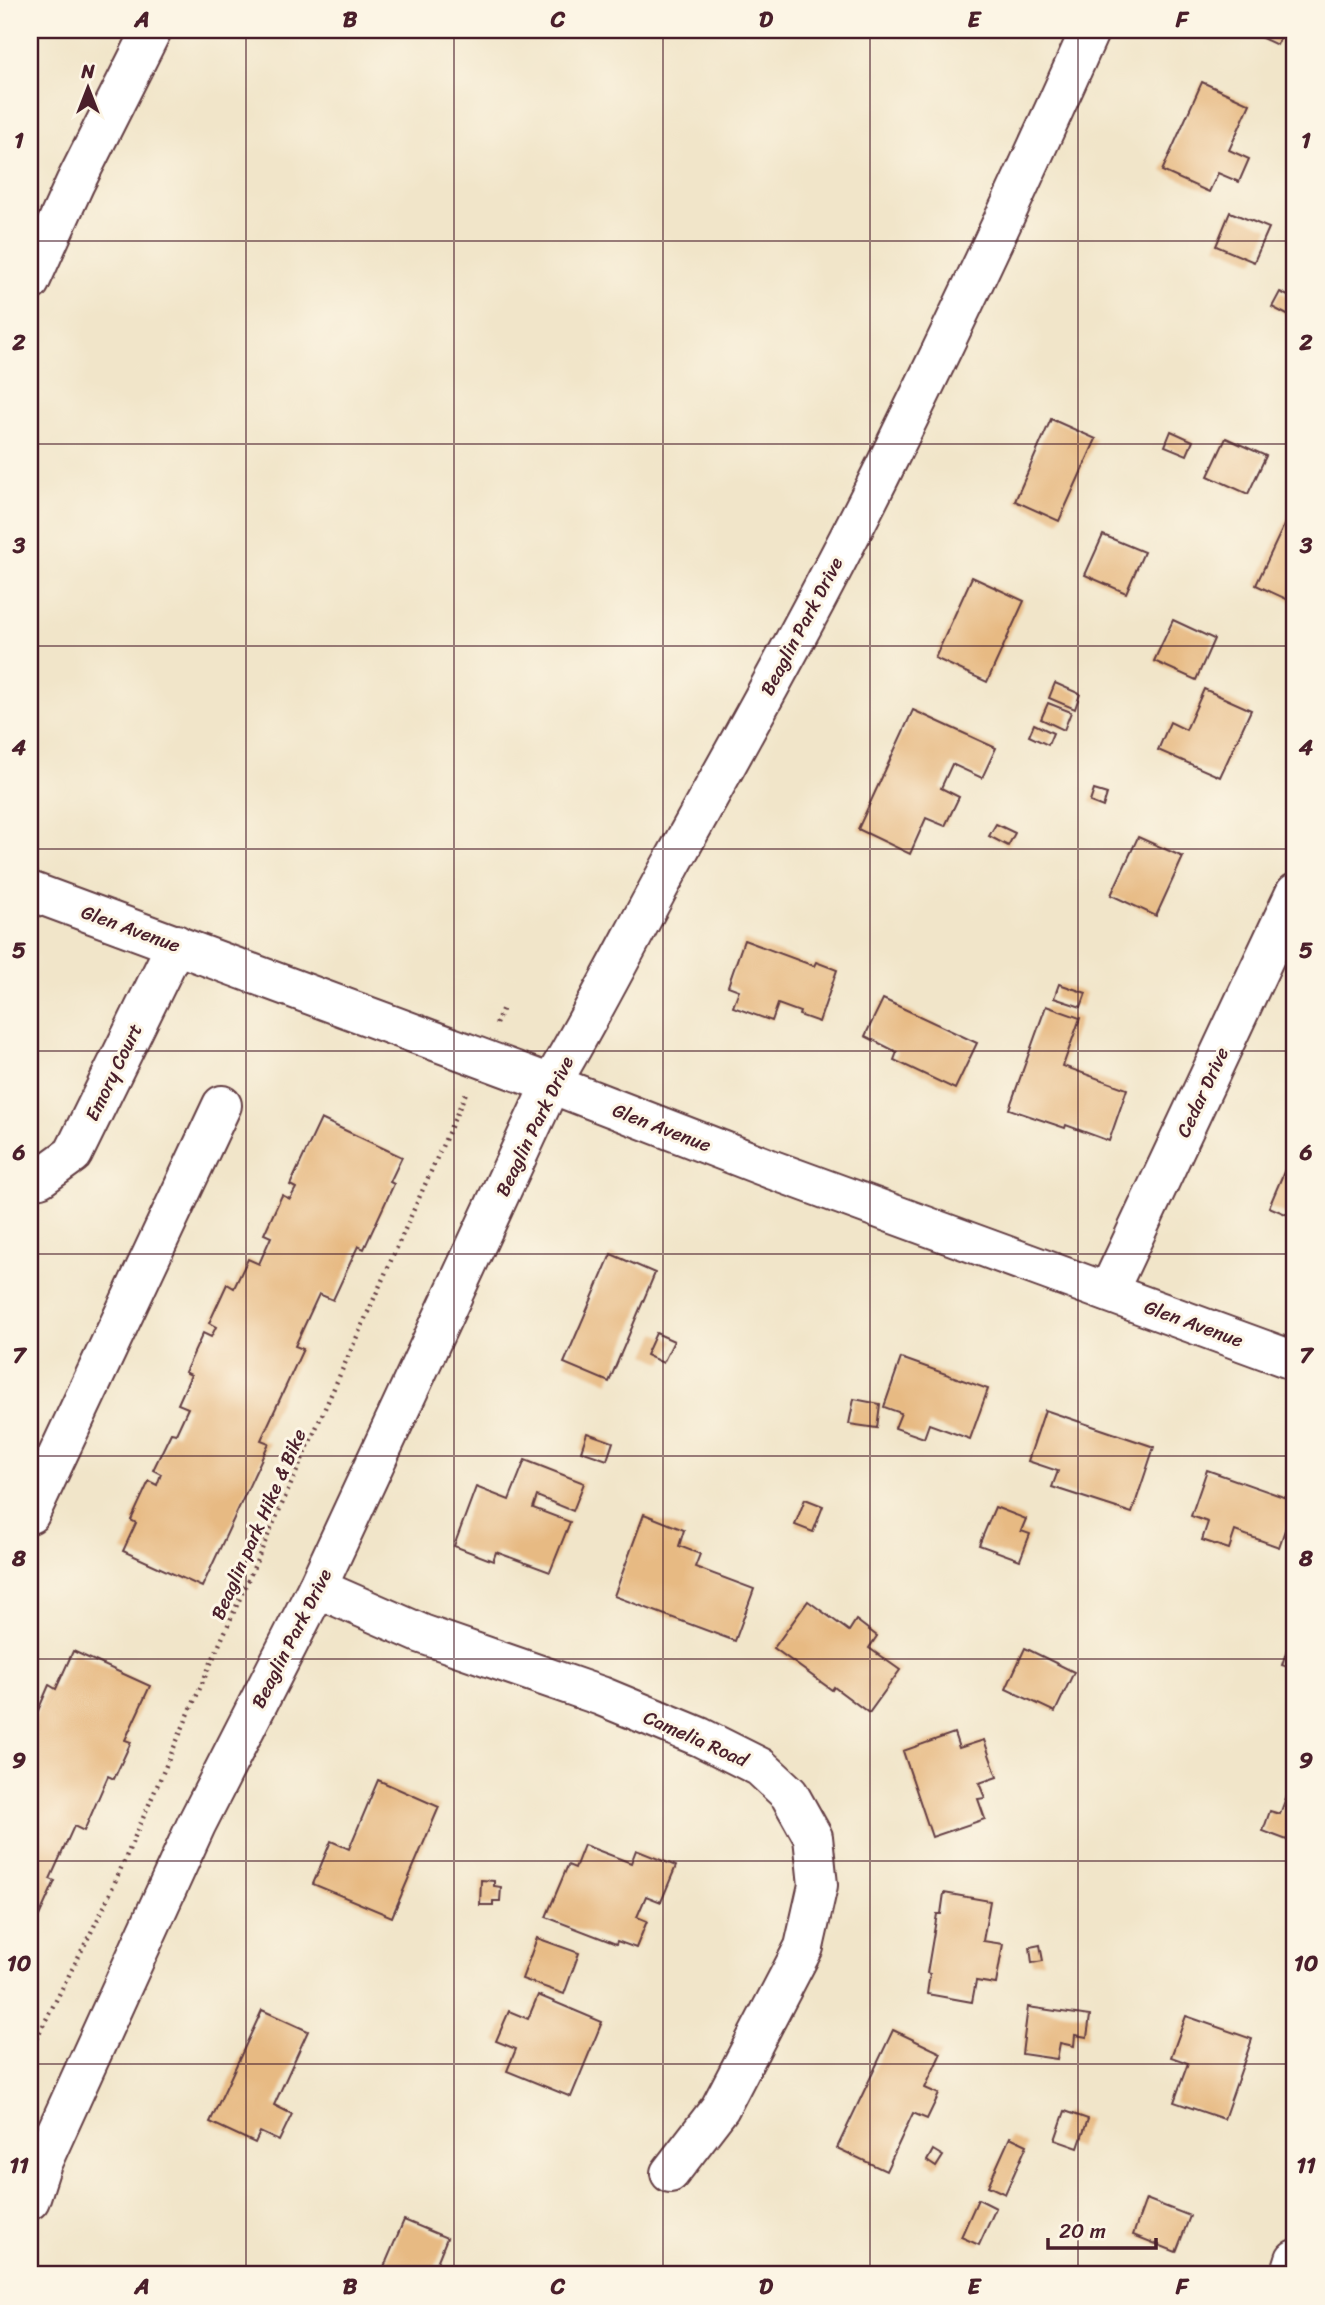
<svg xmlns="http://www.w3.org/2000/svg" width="1325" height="2305" viewBox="0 0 1325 2305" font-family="Sriracha,sans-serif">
<rect width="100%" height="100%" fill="#fcf5e5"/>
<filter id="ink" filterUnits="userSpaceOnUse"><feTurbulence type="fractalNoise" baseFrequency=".0143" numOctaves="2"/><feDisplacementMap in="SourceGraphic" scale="14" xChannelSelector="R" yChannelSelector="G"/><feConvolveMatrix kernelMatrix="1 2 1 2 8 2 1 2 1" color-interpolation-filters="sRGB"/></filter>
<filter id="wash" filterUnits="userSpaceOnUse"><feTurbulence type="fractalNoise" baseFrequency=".00686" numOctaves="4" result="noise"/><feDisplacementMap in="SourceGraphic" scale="28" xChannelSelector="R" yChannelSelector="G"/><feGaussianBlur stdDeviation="1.57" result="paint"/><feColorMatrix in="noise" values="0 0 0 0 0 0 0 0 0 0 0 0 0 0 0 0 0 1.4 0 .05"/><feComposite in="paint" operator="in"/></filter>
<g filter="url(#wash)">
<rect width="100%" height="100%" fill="#f1e5c9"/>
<g id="blocks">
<g fill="#e7ba83">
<path d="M 1245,30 L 1284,30 L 1277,45 Z"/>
<path d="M 1202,82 L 1250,104 L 1229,150 L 1249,159 L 1239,182 L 1218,173 L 1209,192 L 1162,171 Z"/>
<path d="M 1230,212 L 1269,228 L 1254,262 L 1216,246 Z"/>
<path d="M 1280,292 L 1290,297 L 1293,293 L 1295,294 L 1295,319 L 1272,307 Z"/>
<path d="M 1051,419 L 1096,439 L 1059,521 L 1015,501 Z"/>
<path d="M 1171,431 L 1193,441 L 1187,455 L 1165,446 Z"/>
<path d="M 1226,438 L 1266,456 L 1248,494 L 1208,476 Z"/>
<path d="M 1293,506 L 1295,507 L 1295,603 L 1256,585 Z"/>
<path d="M 1103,535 L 1144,552 L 1126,593 L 1085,575 Z"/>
<path d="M 972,577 L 1024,601 L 987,682 L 935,658 Z"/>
<path d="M 1173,620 L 1214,639 L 1196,680 L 1154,661 Z"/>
<path d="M 1055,683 L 1080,694 L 1075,709 L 1049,698 Z"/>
<path d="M 1204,689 L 1251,710 L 1220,777 L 1158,750 L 1170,722 L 1186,730 Z"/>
<path d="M 1048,703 L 1071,712 L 1064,730 L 1041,719 Z"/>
<path d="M 913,710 L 996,748 L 982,778 L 952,764 L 941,788 L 959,797 L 945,826 L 926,818 L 910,854 L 858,829 Z"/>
<path d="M 1034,724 L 1053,733 L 1048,745 L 1029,736 Z"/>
<path d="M 1094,790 L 1107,794 L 1103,807 L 1090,802 Z"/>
<path d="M 996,824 L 1015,833 L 1008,846 L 989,836 Z"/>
<path d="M 1138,837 L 1183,857 L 1156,916 L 1111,895 Z"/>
<path d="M 744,940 L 814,966 L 816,962 L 837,970 L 819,1022 L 799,1015 L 800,1012 L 778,1004 L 772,1021 L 733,1007 L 739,990 L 728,986 Z"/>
<path d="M 1059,984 L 1086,993 L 1081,1007 L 1054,998 Z"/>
<path d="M 883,999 L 977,1043 L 955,1089 L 894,1060 L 897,1052 L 865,1036 Z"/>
<path d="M 1046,1006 L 1080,1018 L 1063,1066 L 1127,1089 L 1109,1141 L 1066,1125 L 1065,1128 L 1009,1109 Z"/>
<path d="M 321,1119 L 402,1157 L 390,1182 L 394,1184 L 364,1249 L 358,1246 L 333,1300 L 319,1294 L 295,1346 L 303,1349 L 261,1440 L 269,1443 L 202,1587 L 123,1551 L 136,1523 L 131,1520 L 149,1481 L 157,1485 L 161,1474 L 153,1470 L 171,1433 L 176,1434 L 188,1408 L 178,1404 L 191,1375 L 185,1372 L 203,1333 L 211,1337 L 216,1327 L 209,1323 L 227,1284 L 234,1288 L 248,1259 L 259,1264 L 271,1237 L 264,1234 L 282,1195 L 290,1199 L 296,1188 L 290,1185 Z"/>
<path d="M 1295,1146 L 1295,1218 L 1269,1207 Z"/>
<path d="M 611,1254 L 655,1273 L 609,1382 L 564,1363 Z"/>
<path d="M 656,1333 L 674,1341 L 663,1363 L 646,1355 Z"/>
<path d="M 901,1358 L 988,1389 L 970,1439 L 929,1424 L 924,1438 L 895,1428 L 901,1413 L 884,1407 Z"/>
<path d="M 854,1399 L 880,1404 L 877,1428 L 849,1424 Z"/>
<path d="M 1045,1410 L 1154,1447 L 1132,1513 L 1052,1487 L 1058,1471 L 1028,1461 Z"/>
<path d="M 587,1433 L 613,1442 L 607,1460 L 581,1451 Z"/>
<path d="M 525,1460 L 584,1483 L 573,1511 L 537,1496 L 533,1508 L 570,1522 L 550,1572 L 496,1552 L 493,1561 L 454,1546 L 476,1487 L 509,1500 Z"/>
<path d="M 1207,1470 L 1295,1501 L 1279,1547 L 1235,1531 L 1229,1549 L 1202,1540 L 1208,1522 L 1191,1516 Z"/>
<path d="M 805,1499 L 823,1506 L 813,1532 L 795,1525 Z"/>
<path d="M 995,1507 L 1026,1519 L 1021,1531 L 1030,1534 L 1020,1560 L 979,1545 Z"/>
<path d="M 644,1514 L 684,1530 L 679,1546 L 700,1554 L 695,1567 L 754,1589 L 735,1641 L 614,1596 Z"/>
<path d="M 808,1601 L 849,1631 L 856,1620 L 877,1636 L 869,1648 L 900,1670 L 869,1713 L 834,1687 L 832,1690 L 774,1648 Z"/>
<path d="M 1292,1633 L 1295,1634 L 1295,1669 L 1282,1665 Z"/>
<path d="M 1025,1648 L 1074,1672 L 1055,1712 L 1006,1689 Z"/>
<path d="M 73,1651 L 150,1686 L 125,1740 L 131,1742 L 114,1779 L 108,1776 L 84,1831 L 74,1826 L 50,1879 L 55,1881 L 39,1916 L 32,1914 L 30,1920 L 30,1729 L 49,1685 L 56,1689 Z"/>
<path d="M 954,1733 L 959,1748 L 984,1740 L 997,1777 L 979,1783 L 985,1798 L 978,1799 L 985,1819 L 932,1837 L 903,1751 Z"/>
<path d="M 1295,1774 L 1295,1843 L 1263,1831 L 1270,1811 L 1280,1814 Z"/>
<path d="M 378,1780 L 439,1807 L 392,1917 L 313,1884 L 331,1841 L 349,1849 Z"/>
<path d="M 584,1845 L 631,1863 L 636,1850 L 676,1866 L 661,1902 L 646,1896 L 637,1917 L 647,1921 L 636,1948 L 617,1941 L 616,1944 L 546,1917 L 568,1865 L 575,1868 Z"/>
<path d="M 481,1880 L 494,1881 L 494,1886 L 501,1887 L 500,1901 L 493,1901 L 493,1905 L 480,1905 Z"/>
<path d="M 944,1893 L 990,1901 L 983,1941 L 1003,1944 L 996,1984 L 976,1981 L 972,2002 L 927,1994 L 930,1974 L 927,1973 L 937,1914 L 941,1914 Z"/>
<path d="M 537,1938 L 579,1953 L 564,1994 L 522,1979 Z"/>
<path d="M 1040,1945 L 1043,1961 L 1032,1963 L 1030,1947 Z"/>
<path d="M 538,1995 L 602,2022 L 571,2097 L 507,2071 L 516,2049 L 496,2041 L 509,2011 L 528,2019 Z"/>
<path d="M 1028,2007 L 1090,2016 L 1087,2037 L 1075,2035 L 1074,2046 L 1060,2043 L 1057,2059 L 1022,2054 Z"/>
<path d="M 262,2010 L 308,2031 L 274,2105 L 292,2114 L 279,2141 L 260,2132 L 255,2143 L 210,2122 Z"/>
<path d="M 1186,2016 L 1252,2039 L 1224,2119 L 1174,2102 L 1188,2063 L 1171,2057 Z"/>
<path d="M 893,2030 L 941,2053 L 925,2088 L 939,2094 L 927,2119 L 913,2113 L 886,2171 L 837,2148 Z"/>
<path d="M 1065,2111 L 1088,2119 L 1078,2148 L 1055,2140 Z"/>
<path d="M 1010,2137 L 1027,2145 L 1005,2194 L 988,2186 Z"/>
<path d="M 933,2150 L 943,2156 L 936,2167 L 927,2161 Z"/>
<path d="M 978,2199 L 996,2208 L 979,2245 L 961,2237 Z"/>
<path d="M 1146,2199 L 1190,2216 L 1176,2252 L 1133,2235 Z"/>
<path d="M 404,2220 L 447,2238 L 432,2275 L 397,2275 L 383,2269 Z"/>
</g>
</g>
</g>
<g filter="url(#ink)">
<use href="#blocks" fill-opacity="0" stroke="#633d43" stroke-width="2"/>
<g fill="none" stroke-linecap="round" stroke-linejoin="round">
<defs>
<g id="minor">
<path d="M 30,282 L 75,183 L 152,30"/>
<path d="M 30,891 L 551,1084 L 773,1170 L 1295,1361"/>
<path d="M 30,1180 L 40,1178 L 73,1154 L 176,944"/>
<path d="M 1108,1292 L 1295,893"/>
<path d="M 30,1514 L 222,1105"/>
<path d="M 317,1588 L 422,1634 L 601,1696 L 700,1737 L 760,1767 L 789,1794 L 813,1837 L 818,1885 L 804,1947 L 720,2108 L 670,2173"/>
<path d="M 1290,2275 L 1295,2259"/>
</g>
<path id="major" d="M 30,2200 L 42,2163 L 196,1825 L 317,1588 L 551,1084 C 594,1012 631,938 671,865 C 747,728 824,591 893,450 C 961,312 1027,171 1090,30"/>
</defs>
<use href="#minor" stroke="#633d43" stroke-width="42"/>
<use href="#major" stroke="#633d43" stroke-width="42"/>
<g stroke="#633d43" stroke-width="4.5" stroke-dasharray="2 5" stroke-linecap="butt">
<path d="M 496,1024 L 504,1005"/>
<path d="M 30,2051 L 104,1907 L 211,1663 L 466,1093"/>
</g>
<use href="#minor" stroke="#fff" stroke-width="38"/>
<use href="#major" stroke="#fff" stroke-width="38"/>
</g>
</g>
<path fill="none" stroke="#4a1f2b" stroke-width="2" stroke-opacity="0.55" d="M 246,30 L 246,2275M 454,30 L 454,2275M 663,30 L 663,2275M 870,30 L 870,2275M 1078,30 L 1078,2275M 30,241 L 1295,241M 30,444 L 1295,444M 30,646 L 1295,646M 30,849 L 1295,849M 30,1051 L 1295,1051M 30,1254 L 1295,1254M 30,1456 L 1295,1456M 30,1659 L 1295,1659M 30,1861 L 1295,1861M 30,2064 L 1295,2064"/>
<g text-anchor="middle" stroke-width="6" stroke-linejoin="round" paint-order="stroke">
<g font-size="19" fill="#4a1f2b" stroke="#fcf5e5">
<text transform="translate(801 626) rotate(-62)" y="7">Beaglin Park Drive</text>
<text transform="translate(131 928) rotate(20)" y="7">Glen Avenue</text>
<text transform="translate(113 1072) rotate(-64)" y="7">Emory Court</text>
<text transform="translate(1202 1092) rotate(-65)" y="7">Cedar Drive</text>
<text transform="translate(534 1126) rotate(-64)" y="7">Beaglin Park Drive</text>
<text transform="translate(662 1127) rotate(21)" y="7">Glen Avenue</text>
<text transform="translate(1194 1323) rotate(20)" y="7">Glen Avenue</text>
<text transform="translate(258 1524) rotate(-66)" y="7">Beaglin park Hike &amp; Bike</text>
<text transform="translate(291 1638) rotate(-63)" y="7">Beaglin Park Drive</text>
<text transform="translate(696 1738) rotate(24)" y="7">Camelia Road</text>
</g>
</g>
<rect width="1325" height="2305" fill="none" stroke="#fcf5e5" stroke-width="77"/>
<g transform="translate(88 88)" stroke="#fcf5e5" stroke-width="5" paint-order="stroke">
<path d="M0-5L12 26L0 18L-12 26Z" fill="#4a1f2b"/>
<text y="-10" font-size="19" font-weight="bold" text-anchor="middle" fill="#4a1f2b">N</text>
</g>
<path d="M1048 2238v10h108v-10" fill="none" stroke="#4a1f2b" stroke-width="3.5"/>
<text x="1059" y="2238" font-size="21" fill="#4a1f2b" stroke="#fcf5e5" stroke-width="5" paint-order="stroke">20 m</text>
<rect x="38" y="38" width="1248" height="2228" fill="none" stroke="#4a1f2b" stroke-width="2.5"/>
<g font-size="23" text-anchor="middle" font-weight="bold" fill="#4a1f2b">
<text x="142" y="27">A</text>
<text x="350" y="27">B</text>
<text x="558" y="27">C</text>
<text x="766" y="27">D</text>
<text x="974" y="27">E</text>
<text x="1182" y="27">F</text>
<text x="19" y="148">1</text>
<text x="1306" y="148">1</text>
<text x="19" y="350">2</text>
<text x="1306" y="350">2</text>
<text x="19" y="553">3</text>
<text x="1306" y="553">3</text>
<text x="19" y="755">4</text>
<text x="1306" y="755">4</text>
<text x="19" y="958">5</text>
<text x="1306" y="958">5</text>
<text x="19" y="1160">6</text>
<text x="1306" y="1160">6</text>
<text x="19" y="1363">7</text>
<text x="1306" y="1363">7</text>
<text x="19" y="1566">8</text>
<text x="1306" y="1566">8</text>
<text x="19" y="1768">9</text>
<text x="1306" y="1768">9</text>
<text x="19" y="1971">10</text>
<text x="1306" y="1971">10</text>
<text x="19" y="2173">11</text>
<text x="1306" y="2173">11</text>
<text x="142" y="2294">A</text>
<text x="350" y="2294">B</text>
<text x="558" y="2294">C</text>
<text x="766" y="2294">D</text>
<text x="974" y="2294">E</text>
<text x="1182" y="2294">F</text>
</g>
</svg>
